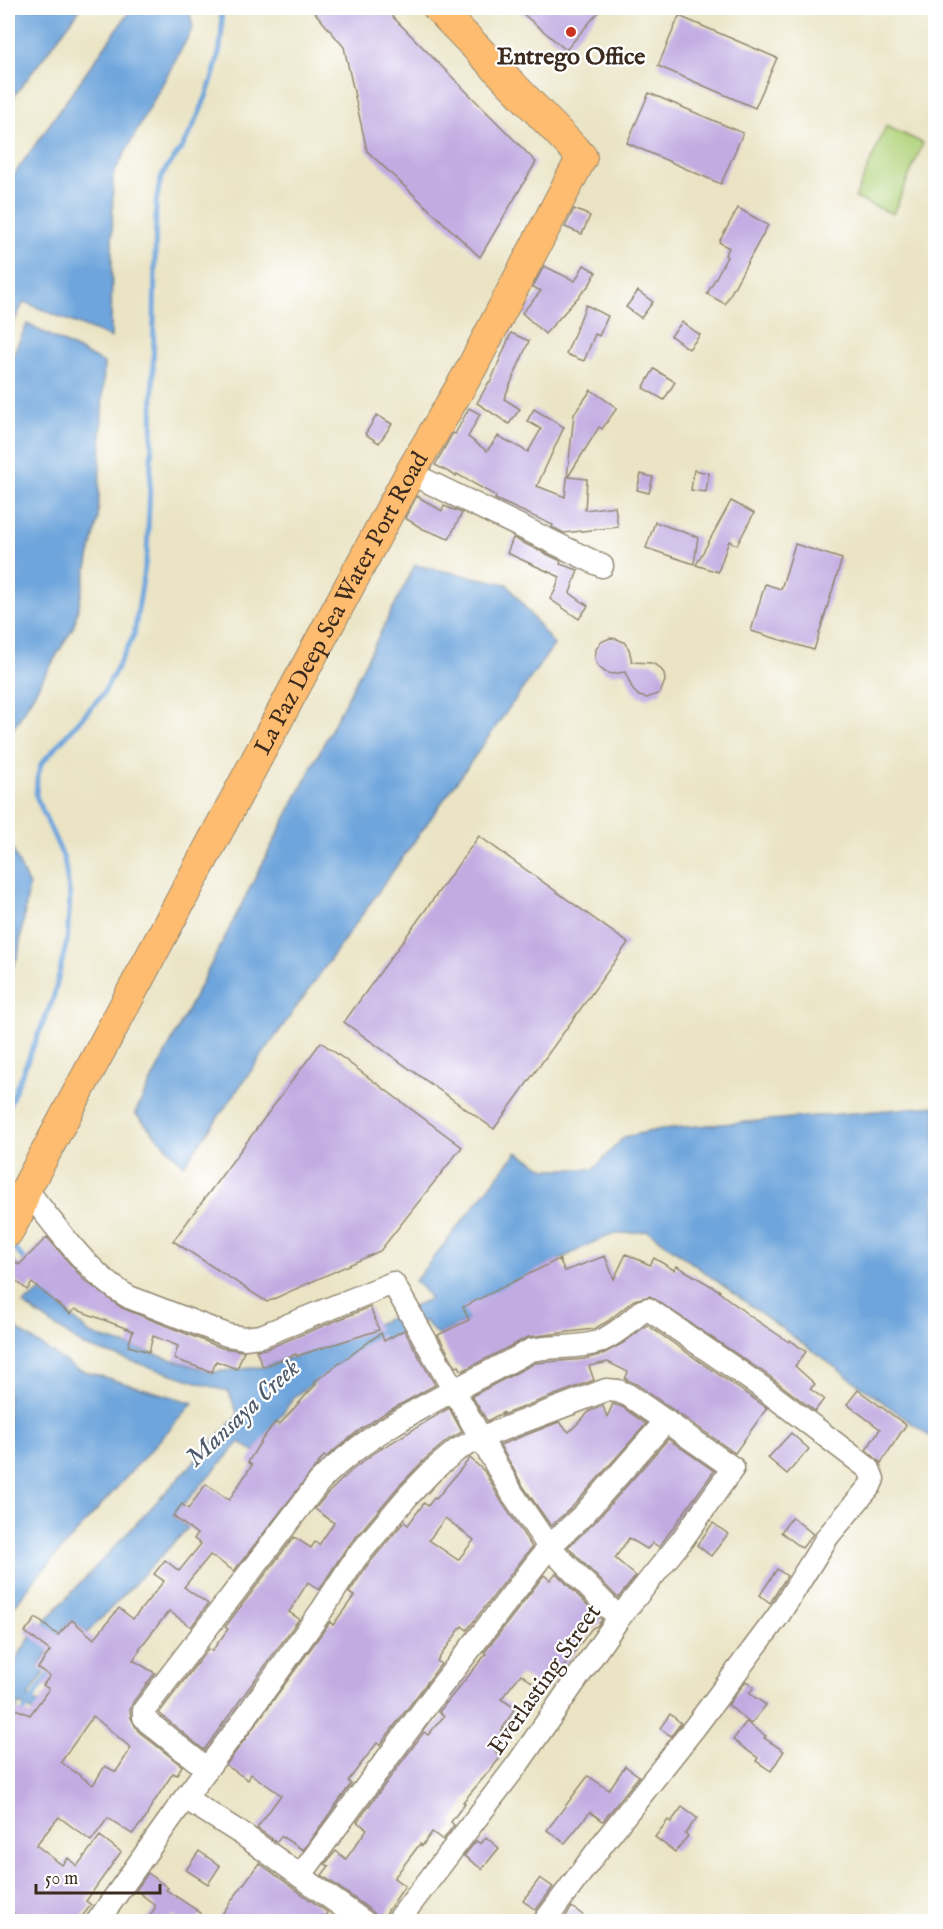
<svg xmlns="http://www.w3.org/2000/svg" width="943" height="1929" viewBox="0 0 943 1929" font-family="'IM FELL English',serif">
<rect width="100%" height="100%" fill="#fff"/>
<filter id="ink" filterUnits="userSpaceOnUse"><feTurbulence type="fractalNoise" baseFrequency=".0167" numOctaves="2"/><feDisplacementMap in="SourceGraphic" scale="12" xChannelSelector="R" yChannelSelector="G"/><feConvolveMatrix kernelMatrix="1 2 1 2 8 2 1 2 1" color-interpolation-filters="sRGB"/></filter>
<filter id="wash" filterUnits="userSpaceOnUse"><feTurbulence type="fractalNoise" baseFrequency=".008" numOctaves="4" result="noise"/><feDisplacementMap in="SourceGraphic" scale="24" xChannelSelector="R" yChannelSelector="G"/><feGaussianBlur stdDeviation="1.35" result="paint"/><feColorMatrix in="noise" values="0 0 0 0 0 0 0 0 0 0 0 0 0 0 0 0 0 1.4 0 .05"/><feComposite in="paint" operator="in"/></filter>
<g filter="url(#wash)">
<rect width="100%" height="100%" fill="#eae4c5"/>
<path fill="#b1d37b" stroke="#767e4c" stroke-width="1.5" d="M 886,126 L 923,143 L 893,214 L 855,198 Z"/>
<g fill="#6ea5dc" stroke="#54687d" stroke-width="1.5">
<path d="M 8,8 L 81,8 L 8,104 Z"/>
<path d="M 132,8 L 189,8 L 193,28 L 113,175 L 111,338 L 24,302 L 8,333 L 8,183 Z"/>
<path d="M 27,324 L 104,363 L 98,519 L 74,626 L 12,731 L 8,724 L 8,365 Z"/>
<path d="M 415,565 L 507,584 L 554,645 L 184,1165 L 135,1113 Z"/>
<path d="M 8,839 L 29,886 L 18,955 L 8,979 Z"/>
<path d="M 935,1106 L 935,1440 L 648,1231 L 608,1235 L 503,1288 L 469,1320 L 437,1335 L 425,1321 L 357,1353 L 295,1396 L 254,1452 L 240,1442 L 173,1516 L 188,1528 L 87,1633 L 72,1620 L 63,1629 L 38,1667 L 45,1672 L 28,1697 L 40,1704 L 34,1712 L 19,1704 L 8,1724 L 8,1672 L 31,1636 L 238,1415 L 229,1392 L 84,1346 L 23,1304 L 43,1290 L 90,1334 L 212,1372 L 263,1367 L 297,1356 L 377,1324 L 431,1298 L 415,1281 L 517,1152 L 546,1169 L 594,1169 L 624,1137 L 662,1129 Z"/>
<path d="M 8,1323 L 76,1369 L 193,1403 L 33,1581 L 8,1615 Z"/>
</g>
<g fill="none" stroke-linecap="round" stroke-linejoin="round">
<g stroke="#6ea5dc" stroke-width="5">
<path d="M 8,1108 L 53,999 L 67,941 L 70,897 L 64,859 L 36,796 L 37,779 L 41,764 L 103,694 L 134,635 L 147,553 L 152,440 L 156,202 C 158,194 159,183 162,175 C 168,164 178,155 184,144 C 203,110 229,47 220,8"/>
<path d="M 8,1242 L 29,1264"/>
<path d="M 20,1718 L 51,1671"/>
</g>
</g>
<g id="blocks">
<g fill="#c1ace2" fill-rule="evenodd">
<path d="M 311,8 L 384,8 L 536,162 L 480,257 L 367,151 L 344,47 Z"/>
<path d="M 516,8 L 602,8 L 566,50 Z"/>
<path d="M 679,16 L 777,58 L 755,108 L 658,66 Z"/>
<path d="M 649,93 L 743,133 L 721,184 L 627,143 Z"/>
<path d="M 738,208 L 768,225 L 725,304 L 707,294 L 727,257 L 725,255 L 729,248 L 719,242 Z"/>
<path d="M 574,209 L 590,216 L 582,234 L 565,227 Z"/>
<path d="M 584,265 L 596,272 L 590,284 L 545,334 L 522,313 L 541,291 L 533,287 L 544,266 L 575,281 Z"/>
<path d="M 638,291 L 653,302 L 641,318 L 626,307 Z"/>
<path d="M 586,305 L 608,316 L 599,336 L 595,334 L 584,361 L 566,354 Z"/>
<path d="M 682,322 L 700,335 L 689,349 L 671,336 Z"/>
<path d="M 511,333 L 529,341 L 504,399 L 520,409 L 509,424 L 477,403 L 489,382 L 490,383 Z"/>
<path d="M 654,369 L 675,382 L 664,400 L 643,388 Z"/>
<path d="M 591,390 L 617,408 L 602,429 L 599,427 L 568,477 L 587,479 L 585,510 L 615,506 L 618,527 L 564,533 L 552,527 L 553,525 L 495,499 L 496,496 L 457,474 L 456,476 L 435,465 L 453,433 L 455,434 L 469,408 L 480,414 L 468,437 L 487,451 L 498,436 L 528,452 L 541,429 L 527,421 L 534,409 L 564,427 L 537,486 L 565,497 L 574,414 Z"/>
<path d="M 377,415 L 392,424 L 379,443 L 365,434 Z"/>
<path d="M 694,470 L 709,473 L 706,492 L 691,490 Z"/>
<path d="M 641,474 L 653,477 L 649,493 L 637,490 Z"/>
<path d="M 417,496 L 442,511 L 444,506 L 462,513 L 449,539 L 423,529 L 405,518 Z"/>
<path d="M 731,501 L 754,513 L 737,545 L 729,541 L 718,572 L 696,565 Z"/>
<path d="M 655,522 L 698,537 L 694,564 L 646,548 Z"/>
<path d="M 513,538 L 561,561 L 560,564 L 578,570 L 570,593 L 588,606 L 579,619 L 550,599 L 555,591 L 560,577 L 507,553 Z"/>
<path d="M 795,544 L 842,559 L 814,650 L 751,631 L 765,584 L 781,589 Z"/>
<path d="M 610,638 L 617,639 L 624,642 L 629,649 L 632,662 L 652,663 L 659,667 L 664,673 L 665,681 L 660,693 L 647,698 L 639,696 L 633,690 L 625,672 L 612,674 L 605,672 L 598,666 L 595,659 L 596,649 L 601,642 Z"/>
<path d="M 479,836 L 628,943 L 494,1129 L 344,1022 Z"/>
<path d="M 321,1042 L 462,1147 L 380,1251 L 267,1302 L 173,1241 Z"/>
<path d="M 47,1237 L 84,1280 L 122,1308 L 222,1348 L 244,1351 L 237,1369 L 216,1361 L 212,1372 L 174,1359 L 178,1346 L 153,1336 L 149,1352 L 128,1346 L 133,1331 L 75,1309 L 70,1314 L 32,1283 L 27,1290 L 8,1274 L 8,1268 L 14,1260 L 19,1265 Z"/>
<path d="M 626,1254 L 650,1265 L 654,1258 L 674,1270 L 677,1266 L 720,1291 L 719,1292 L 750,1316 L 789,1342 L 790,1340 L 806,1352 L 795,1366 L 815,1384 L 810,1389 L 824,1399 L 815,1411 L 768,1375 L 650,1296 L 634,1300 L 608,1321 L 594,1329 L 528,1337 L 462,1371 L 459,1366 L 456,1367 L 438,1335 L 469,1320 L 463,1307 L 559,1259 L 565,1271 L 605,1256 L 614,1279 Z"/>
<path d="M 370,1307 L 379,1330 L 297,1356 L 296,1354 L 263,1367 L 256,1350 L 266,1349 Z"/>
<path d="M 647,1325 L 767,1408 L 735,1453 L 636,1384 L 625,1379 L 628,1372 L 608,1362 L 589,1366 L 594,1380 L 502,1415 L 504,1412 L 487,1421 L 472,1396 L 535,1363 L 584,1359 L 603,1354 L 623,1343 Z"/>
<path d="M 404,1330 L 435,1385 L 385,1413 L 358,1431 L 326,1457 L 324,1456 L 234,1571 L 210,1555 L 184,1587 L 208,1604 L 191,1627 L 169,1611 L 139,1649 L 140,1650 L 133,1660 L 155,1673 L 133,1702 L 130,1710 L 131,1718 L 138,1731 L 182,1766 L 177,1775 L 173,1773 L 150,1808 L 146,1818 L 132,1834 L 108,1818 L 91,1841 L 59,1817 L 36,1845 L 62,1865 L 68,1858 L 77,1866 L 100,1836 L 121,1852 L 86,1901 L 91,1905 L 78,1922 L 24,1922 L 8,1909 L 8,1726 L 16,1709 L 30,1715 L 49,1689 L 43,1685 L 50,1676 L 38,1668 L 50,1651 L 25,1632 L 36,1618 L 58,1635 L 72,1620 L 94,1639 L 119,1608 L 133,1619 L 164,1581 L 154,1574 L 165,1560 L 179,1571 L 201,1544 L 194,1539 L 197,1534 L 173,1516 L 182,1504 L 188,1509 L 206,1484 L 229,1500 L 252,1465 L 248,1462 L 261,1441 L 275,1422 L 279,1425 L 316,1384 L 314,1382 L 381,1333 L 384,1341 ZM 93,1716 L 131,1748 L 116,1772 L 105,1766 L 93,1785 L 61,1762 Z"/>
<path d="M 858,1390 L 906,1425 L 881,1463 L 866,1450 L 880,1429 L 847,1404 Z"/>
<path d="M 613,1404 L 622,1407 L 646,1424 L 574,1505 L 551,1526 L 523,1486 L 500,1445 L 559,1422 L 569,1432 L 590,1411 L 603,1406 L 607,1417 Z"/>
<path d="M 449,1408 L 462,1432 L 449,1439 L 424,1460 L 398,1487 L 345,1550 L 319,1590 L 308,1582 L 289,1612 L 299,1619 L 204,1750 L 159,1713 L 208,1649 L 212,1651 L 228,1629 L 225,1627 L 294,1537 L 311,1548 L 315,1542 L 319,1545 L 334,1523 L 315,1509 L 327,1494 L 351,1471 L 374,1453 Z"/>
<path d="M 791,1433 L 809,1449 L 787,1474 L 768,1458 Z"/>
<path d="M 668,1439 L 714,1471 L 659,1547 L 653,1543 L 647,1549 L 629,1538 L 615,1558 L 636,1576 L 618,1598 L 568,1547 L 594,1523 Z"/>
<path d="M 470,1458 L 484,1471 L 501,1501 L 532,1547 L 467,1630 L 462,1626 L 437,1661 L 441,1664 L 380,1745 L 377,1743 L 348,1781 L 351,1784 L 303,1850 L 281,1836 L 277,1842 L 257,1828 L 281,1795 L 251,1774 L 248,1780 L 226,1765 L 330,1622 L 333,1625 L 354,1596 L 349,1593 L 366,1567 L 404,1522 L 408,1525 L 424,1503 L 428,1506 L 434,1498 L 436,1499 ZM 445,1518 L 474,1540 L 458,1560 L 429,1540 Z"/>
<path d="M 792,1517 L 813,1534 L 802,1548 L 781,1532 Z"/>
<path d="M 713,1523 L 728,1534 L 711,1556 L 697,1545 Z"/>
<path d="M 777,1569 L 787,1576 L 770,1603 L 760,1595 Z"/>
<path d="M 556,1573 L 602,1620 L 597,1626 L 592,1628 L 545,1692 L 521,1674 L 501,1699 L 515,1708 L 501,1731 L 508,1737 L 495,1751 L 501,1757 L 463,1802 L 465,1803 L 451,1822 L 454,1825 L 443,1840 L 432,1832 L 422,1846 L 420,1844 L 394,1878 L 405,1886 L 381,1921 L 372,1911 L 322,1875 L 329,1866 L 325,1864 L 336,1851 L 346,1859 L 367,1829 L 357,1822 L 424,1732 L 428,1735 L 444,1716 L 439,1712 L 486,1654 L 484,1653 L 544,1575 L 550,1580 Z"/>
<path d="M 746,1681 L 754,1687 L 749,1693 L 766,1705 L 751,1724 L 728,1705 Z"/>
<path d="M 670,1714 L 681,1723 L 671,1736 L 660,1728 Z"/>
<path d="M 746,1722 L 766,1736 L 764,1738 L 784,1751 L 771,1771 L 756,1761 L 758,1758 L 733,1740 Z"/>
<path d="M 625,1766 L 639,1776 L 603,1821 L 590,1812 L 565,1843 L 547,1830 L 588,1776 L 609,1790 Z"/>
<path d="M 682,1807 L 697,1818 L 685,1834 L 688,1836 L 675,1852 L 655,1837 L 668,1820 L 671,1822 Z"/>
<path d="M 486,1837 L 499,1848 L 482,1869 L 464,1856 L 476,1841 L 481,1844 Z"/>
<path d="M 199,1851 L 220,1866 L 208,1884 L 186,1870 Z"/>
<path d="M 259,1863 L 328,1913 L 322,1922 L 216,1922 Z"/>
<path d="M 148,1873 L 168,1888 L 166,1890 L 201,1913 L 196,1922 L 182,1922 L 173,1916 L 169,1922 L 145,1922 L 155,1908 L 155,1905 L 136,1890 Z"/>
<path d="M 540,1878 L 553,1887 L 536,1910 L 523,1901 Z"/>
<path d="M 572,1907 L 592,1922 L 562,1922 Z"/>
</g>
</g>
</g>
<g filter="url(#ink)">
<use href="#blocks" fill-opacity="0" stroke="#928772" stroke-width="1.5"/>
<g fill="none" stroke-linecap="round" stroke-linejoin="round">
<defs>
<g id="minor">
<path d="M 410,473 L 602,566"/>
<path d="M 26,1189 C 55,1225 88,1274 129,1297 L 227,1335 L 244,1338 L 261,1336 L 393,1283 L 512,1493 L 549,1547 L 619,1618"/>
<path d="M 207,1769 L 148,1722 L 144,1717 L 144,1710 L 319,1482 C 377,1422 459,1390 531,1350 C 553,1345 577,1349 598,1342 C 614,1336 629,1322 642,1311 L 648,1309 L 760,1386 L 869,1469 L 873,1479 L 870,1486 L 828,1536 L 778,1616 L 695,1727 L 607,1838 L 544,1922"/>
<path d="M 185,1798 L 245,1836 L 364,1922"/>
<path d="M 300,1876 L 435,1694 L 549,1547 L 584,1514 L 666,1421"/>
<path d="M 97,1922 L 185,1798 L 242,1722 L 322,1610 L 355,1559 L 408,1496 L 433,1470 L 457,1450 L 482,1437 L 606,1390 L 618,1391 L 628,1395 L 733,1468 L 682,1540 L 619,1618 L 517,1765 L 397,1922"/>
</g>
<g id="major">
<path id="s1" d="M 8,1232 L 18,1214 L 26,1189 L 410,473 L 471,369 L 582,157 L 438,8"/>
</g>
</defs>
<use href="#minor" stroke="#928772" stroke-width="25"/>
<use href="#major" stroke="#928772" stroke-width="32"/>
<use href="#minor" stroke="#fff" stroke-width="22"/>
<use href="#major" stroke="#fdbc6f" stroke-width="30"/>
</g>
</g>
<circle fill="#c8321e" stroke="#fff" stroke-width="2" cx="571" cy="32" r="6"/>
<g text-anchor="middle" stroke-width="4.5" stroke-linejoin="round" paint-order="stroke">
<g font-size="24" font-weight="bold" fill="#3b2a1e" stroke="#fff">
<text x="571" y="64">Entrego Office</text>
</g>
<g font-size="24" fill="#3b2a1e" stroke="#fff">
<text dy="8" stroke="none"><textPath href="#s1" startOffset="712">La Paz Deep Sea Water Port Road</textPath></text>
<text transform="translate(544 1679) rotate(-55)" y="8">Everlasting Street</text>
</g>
<g font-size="26" font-style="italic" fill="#4f5b6a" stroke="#fff">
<text transform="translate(242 1412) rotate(-43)" y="9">Mansaya Creek</text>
</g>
</g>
<rect width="943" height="1929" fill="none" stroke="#fff" stroke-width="30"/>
<path d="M36 1884v9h124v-9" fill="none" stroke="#3b2a1e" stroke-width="3"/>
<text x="45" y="1884" font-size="18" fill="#3b2a1e" stroke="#ffffff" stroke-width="4.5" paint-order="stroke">50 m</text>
</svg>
